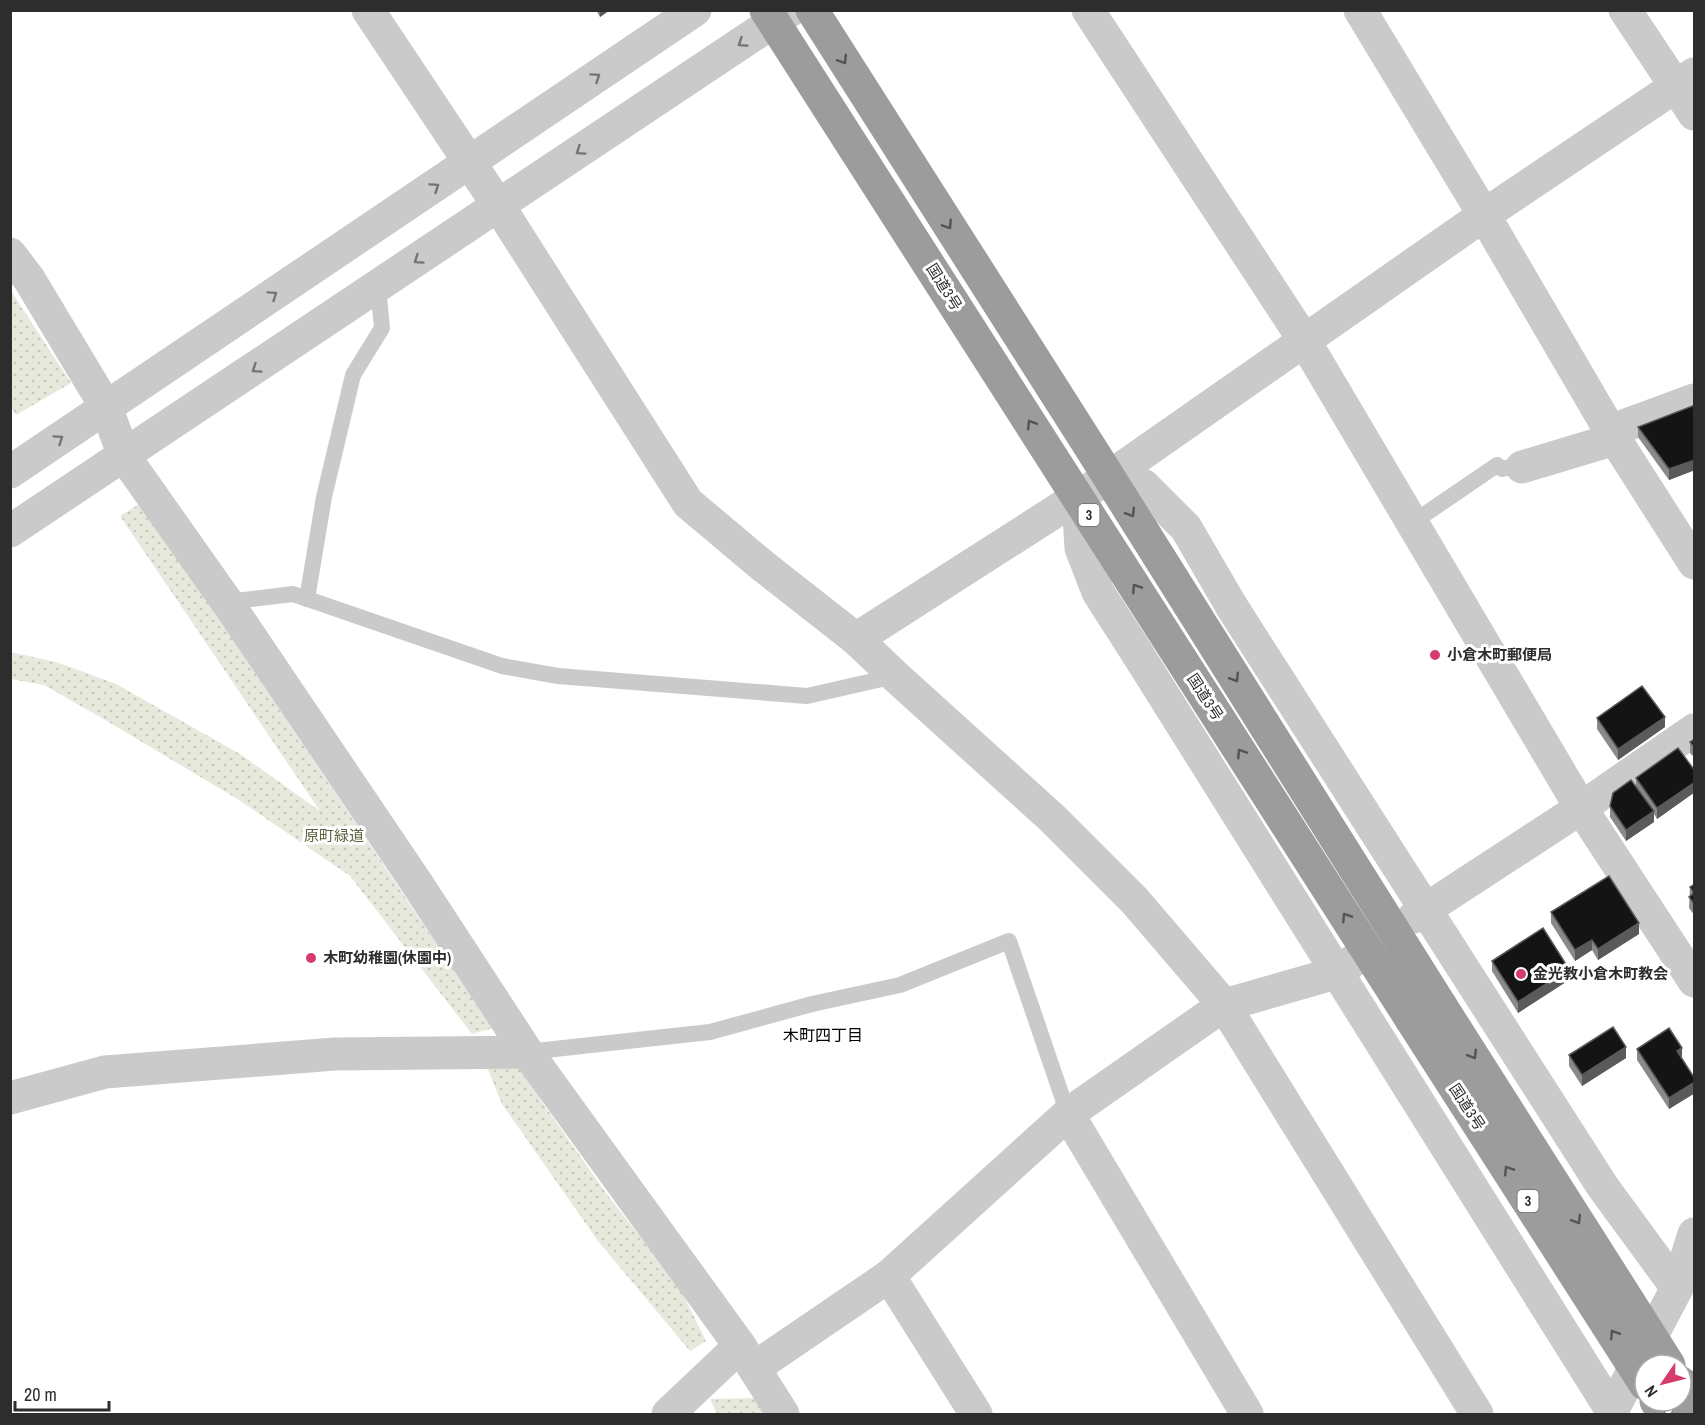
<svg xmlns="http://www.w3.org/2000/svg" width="1705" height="1425" viewBox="0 0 1705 1425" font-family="'Archivo Narrow','Noto Sans JP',sans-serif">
<defs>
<pattern id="park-dots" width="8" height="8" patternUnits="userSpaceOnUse" patternTransform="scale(1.5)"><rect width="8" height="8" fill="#e6e9db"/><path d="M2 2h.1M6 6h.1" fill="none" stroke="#c6c8bc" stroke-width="1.8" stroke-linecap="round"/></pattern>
</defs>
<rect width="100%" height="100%" fill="#fff"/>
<g fill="url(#park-dots)">
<path d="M 11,291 L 71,383 L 16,415 L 10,406 Z"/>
<path d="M 141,503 L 493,1028 L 472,1034 L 350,876 L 239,800 L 107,721 L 44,685 L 11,679 L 10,652 L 56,662 L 116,684 L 240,754 L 320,811 L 120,516 Z"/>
<path d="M 520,1064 L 542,1102 L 606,1193 L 680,1288 L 706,1341 L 690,1351 L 598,1241 L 502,1104 L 486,1065 Z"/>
<path d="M 757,1398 L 765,1414 L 717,1414 L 710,1399 Z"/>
</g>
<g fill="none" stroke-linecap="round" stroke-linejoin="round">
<g stroke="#cacaca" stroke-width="16">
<path d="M 1412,523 L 1497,465 L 1502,469 L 1522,464 L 1522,467"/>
<path d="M 307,599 L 324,497 L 353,375 L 382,328 L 378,287"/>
<path d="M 227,602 L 293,594 L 502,666 L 558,676 L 807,696 L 895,676"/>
<path d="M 527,1052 L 710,1032 L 812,1004 L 900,985 L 1009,941 L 1068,1114"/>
</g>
<g stroke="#cacaca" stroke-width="33">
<path d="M 368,10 L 498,205 L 688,503 L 763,566 L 856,639 L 895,676 L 1052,818 L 1135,901 L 1224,1005 L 1477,1414"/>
<path d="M 1088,10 L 1304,340 L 1581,808 L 1694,981"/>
<path d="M 1360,10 L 1484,215 L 1615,439 L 1694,563"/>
<path d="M 1625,10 L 1694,114"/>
<path d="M 10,254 L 29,279 L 106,407 L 124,456 L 227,602 L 418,885 L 527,1052 L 740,1346 L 783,1414"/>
<path d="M 1610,431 L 1694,400"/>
<path d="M 1522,467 L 1615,439"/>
<path d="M 1109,477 L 1143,485 L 1186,528 L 1232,607"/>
<path d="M 1078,498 L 1081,548 L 1098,592 L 1137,653"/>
<path d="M 856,639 L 1109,477 L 1484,215 L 1694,74"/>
<path d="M 1414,917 L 1581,808 L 1694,730"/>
<path d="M 10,1098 L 105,1072 L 335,1054 L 527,1052"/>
<path d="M 1068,1114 L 1247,1414"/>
<path d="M 889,1276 L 976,1414"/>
<path d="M 754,1368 L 889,1276 L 1068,1114 L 1224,1005 L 1336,973 L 1353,961"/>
<path d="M 1612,1411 L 1677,1288 L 1694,1234"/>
<path d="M 668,1414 L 740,1346"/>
</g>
<g stroke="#cacaca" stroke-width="33">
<path d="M 10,472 L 695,10"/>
<path d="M 10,531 L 791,10"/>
<path d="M 1232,607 L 1603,1187 L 1677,1288"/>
<path d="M 1137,653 L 1612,1411 L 1610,1414"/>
</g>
<g stroke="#9c9c9c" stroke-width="33">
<path d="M 766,10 L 1411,1019"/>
<path d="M 812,10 L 1090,447 L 1441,1006"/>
<path d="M 1656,1401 L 1665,1414"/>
</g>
<defs>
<g id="rail">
<path d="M 1681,1394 L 1694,1374"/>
<path d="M 1667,1414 L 1676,1401"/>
</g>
</defs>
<use href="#rail" stroke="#828282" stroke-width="7"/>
<use href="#rail" stroke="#fff" stroke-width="4.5" stroke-dasharray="14" stroke-linecap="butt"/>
<g stroke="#9c9c9c" stroke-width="33">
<path d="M 1441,1006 L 1669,1365"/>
<path d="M 1411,1019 L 1645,1384"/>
<path d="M 1681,1383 L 1694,1405"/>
</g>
</g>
<g fill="#8a8a8a">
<path d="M 596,10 L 610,10 L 600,17 Z"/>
<path d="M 1695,405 L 1695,470 L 1669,480 L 1638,437 L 1638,427 Z"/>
<path d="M 1597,718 L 1665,727 L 1618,760 L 1597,729 Z"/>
<path d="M 1695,739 L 1695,758 L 1690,753 L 1690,742 Z"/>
<path d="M 1695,771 L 1695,792 L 1657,819 L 1654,814 L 1654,822 L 1626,841 L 1610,817 L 1610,806 L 1636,786 L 1636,778 Z"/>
<path d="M 1695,884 L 1695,916 L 1689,908 L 1690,887 Z"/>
<path d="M 1551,912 L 1639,934 L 1598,960 L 1592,950 L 1575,961 L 1551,923 Z"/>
<path d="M 1492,961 L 1569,980 L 1518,1013 L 1492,971 Z"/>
<path d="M 1637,1049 L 1681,1059 L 1695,1082 L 1695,1093 L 1669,1109 L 1637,1060 Z"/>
<path d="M 1569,1055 L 1626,1058 L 1582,1086 L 1569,1066 Z"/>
</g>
<g fill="#5a5a5a">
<path d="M 600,10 L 610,10 L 600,17 Z"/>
<path d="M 1695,460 L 1695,470 L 1669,480 L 1669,469 Z"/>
<path d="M 1665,717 L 1665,727 L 1618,760 L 1618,749 Z"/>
<path d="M 1695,782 L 1695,792 L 1657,819 L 1657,808 Z"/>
<path d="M 1654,811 L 1654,822 L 1626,841 L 1626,830 Z"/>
<path d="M 1639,923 L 1639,934 L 1598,960 L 1598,949 Z"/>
<path d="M 1592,940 L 1592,950 L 1575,961 L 1575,950 Z"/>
<path d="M 1569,969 L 1569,980 L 1518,1013 L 1518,1002 Z"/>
<path d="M 1626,1047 L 1626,1058 L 1582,1086 L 1582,1075 Z"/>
<path d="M 1682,1048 L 1682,1058 L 1677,1051 Z"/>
<path d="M 1695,1082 L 1695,1093 L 1669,1109 L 1669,1098 Z"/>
</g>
<g fill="#141414" stroke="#5a5a5a" stroke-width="1.5">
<path d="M 1695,405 L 1695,460 L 1669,469 L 1638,427 Z"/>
<path d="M 1642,686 L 1665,717 L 1618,749 L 1597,718 Z"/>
<path d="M 1695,739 L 1695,748 L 1690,742 Z"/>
<path d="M 1678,748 L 1695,771 L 1695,782 L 1657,808 L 1636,778 Z"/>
<path d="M 1631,780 L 1654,811 L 1626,830 L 1610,806 L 1613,793 Z"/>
<path d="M 1609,876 L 1639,923 L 1598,949 L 1592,940 L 1575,950 L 1551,912 Z"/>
<path d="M 1695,884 L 1695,905 L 1689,897 L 1694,893 L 1690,887 Z"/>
<path d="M 1543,928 L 1569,969 L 1518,1002 L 1492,961 Z"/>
<path d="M 1613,1027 L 1626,1047 L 1582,1075 L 1569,1055 Z"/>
<path d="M 1669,1028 L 1682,1048 L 1677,1051 L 1695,1079 L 1695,1082 L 1669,1098 L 1637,1049 Z"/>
</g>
<defs><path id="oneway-chevron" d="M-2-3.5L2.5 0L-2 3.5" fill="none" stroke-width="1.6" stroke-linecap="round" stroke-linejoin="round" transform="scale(1.5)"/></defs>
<g stroke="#747474">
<use href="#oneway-chevron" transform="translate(742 43) rotate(146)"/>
<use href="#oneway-chevron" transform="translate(596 77) rotate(-34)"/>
<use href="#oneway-chevron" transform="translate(580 151) rotate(146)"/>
<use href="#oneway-chevron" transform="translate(435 187) rotate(-34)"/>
<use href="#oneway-chevron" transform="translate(418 260) rotate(145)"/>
<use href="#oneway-chevron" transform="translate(273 295) rotate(-34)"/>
<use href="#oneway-chevron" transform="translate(256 369) rotate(146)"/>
<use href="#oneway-chevron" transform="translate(59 439) rotate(-34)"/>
</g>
<g stroke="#545454">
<use href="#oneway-chevron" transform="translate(843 60) rotate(58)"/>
<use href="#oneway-chevron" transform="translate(948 225) rotate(57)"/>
<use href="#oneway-chevron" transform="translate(1031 424) rotate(-122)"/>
<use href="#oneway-chevron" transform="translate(1131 513) rotate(58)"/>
<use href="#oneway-chevron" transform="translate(1136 588) rotate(-123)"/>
<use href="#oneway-chevron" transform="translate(1235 678) rotate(58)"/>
<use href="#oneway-chevron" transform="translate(1241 753) rotate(-123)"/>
<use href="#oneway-chevron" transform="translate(1346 917) rotate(-123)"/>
<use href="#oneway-chevron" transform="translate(1473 1055) rotate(58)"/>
<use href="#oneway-chevron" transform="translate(1508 1170) rotate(-123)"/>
<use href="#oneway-chevron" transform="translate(1577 1220) rotate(58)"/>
<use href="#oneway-chevron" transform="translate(1614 1334) rotate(-122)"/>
</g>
<g fill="#d63c6b" stroke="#fff" stroke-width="2">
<circle cx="1435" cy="655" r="6"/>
<circle cx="311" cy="958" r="6"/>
<circle cx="1521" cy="974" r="6"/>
</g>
<g text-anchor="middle" stroke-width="6" stroke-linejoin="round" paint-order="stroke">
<g fill="#fff" stroke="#6c6c6c" stroke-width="1.5">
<rect x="1078.5" y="504" width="21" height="22" rx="4.5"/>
<rect x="1517.5" y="1190" width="21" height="22" rx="4.5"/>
</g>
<g font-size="14" font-weight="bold" fill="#2d2d2d">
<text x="1089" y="520">3</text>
<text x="1528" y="1206">3</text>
</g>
<g font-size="15" fill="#2d2d2d" stroke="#fff">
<text transform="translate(944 287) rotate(58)" y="5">国道3号</text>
<text transform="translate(1205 697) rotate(57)" y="5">国道3号</text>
<text transform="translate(1467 1107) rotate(57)" y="5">国道3号</text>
</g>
<g font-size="15" font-weight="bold" fill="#2d2d2d" stroke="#fff" text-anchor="start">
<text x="1447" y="660">小倉木町郵便局</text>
<text x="323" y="963">木町幼稚園(休園中)</text>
<text x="1533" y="979">金光教小倉木町教会</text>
</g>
<g font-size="15" fill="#59643e" stroke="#fff">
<text x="334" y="841">原町緑道</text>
</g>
<g font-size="16" fill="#000" stroke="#fff">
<text x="823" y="1041">木町四丁目</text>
</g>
</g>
<rect width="1705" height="1425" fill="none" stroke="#2d2d2d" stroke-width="24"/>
<g transform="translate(1663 1383) rotate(235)"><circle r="28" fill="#ffffff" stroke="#ababab" stroke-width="1.5"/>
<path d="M0-4.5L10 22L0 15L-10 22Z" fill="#d63c6b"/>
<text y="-9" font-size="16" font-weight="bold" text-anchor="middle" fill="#2d2d2d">N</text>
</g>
<path d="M15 1401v9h94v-9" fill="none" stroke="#2d2d2d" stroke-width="3"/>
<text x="24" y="1401" font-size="18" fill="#2d2d2d" stroke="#ffffff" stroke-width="4.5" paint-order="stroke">20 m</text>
</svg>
